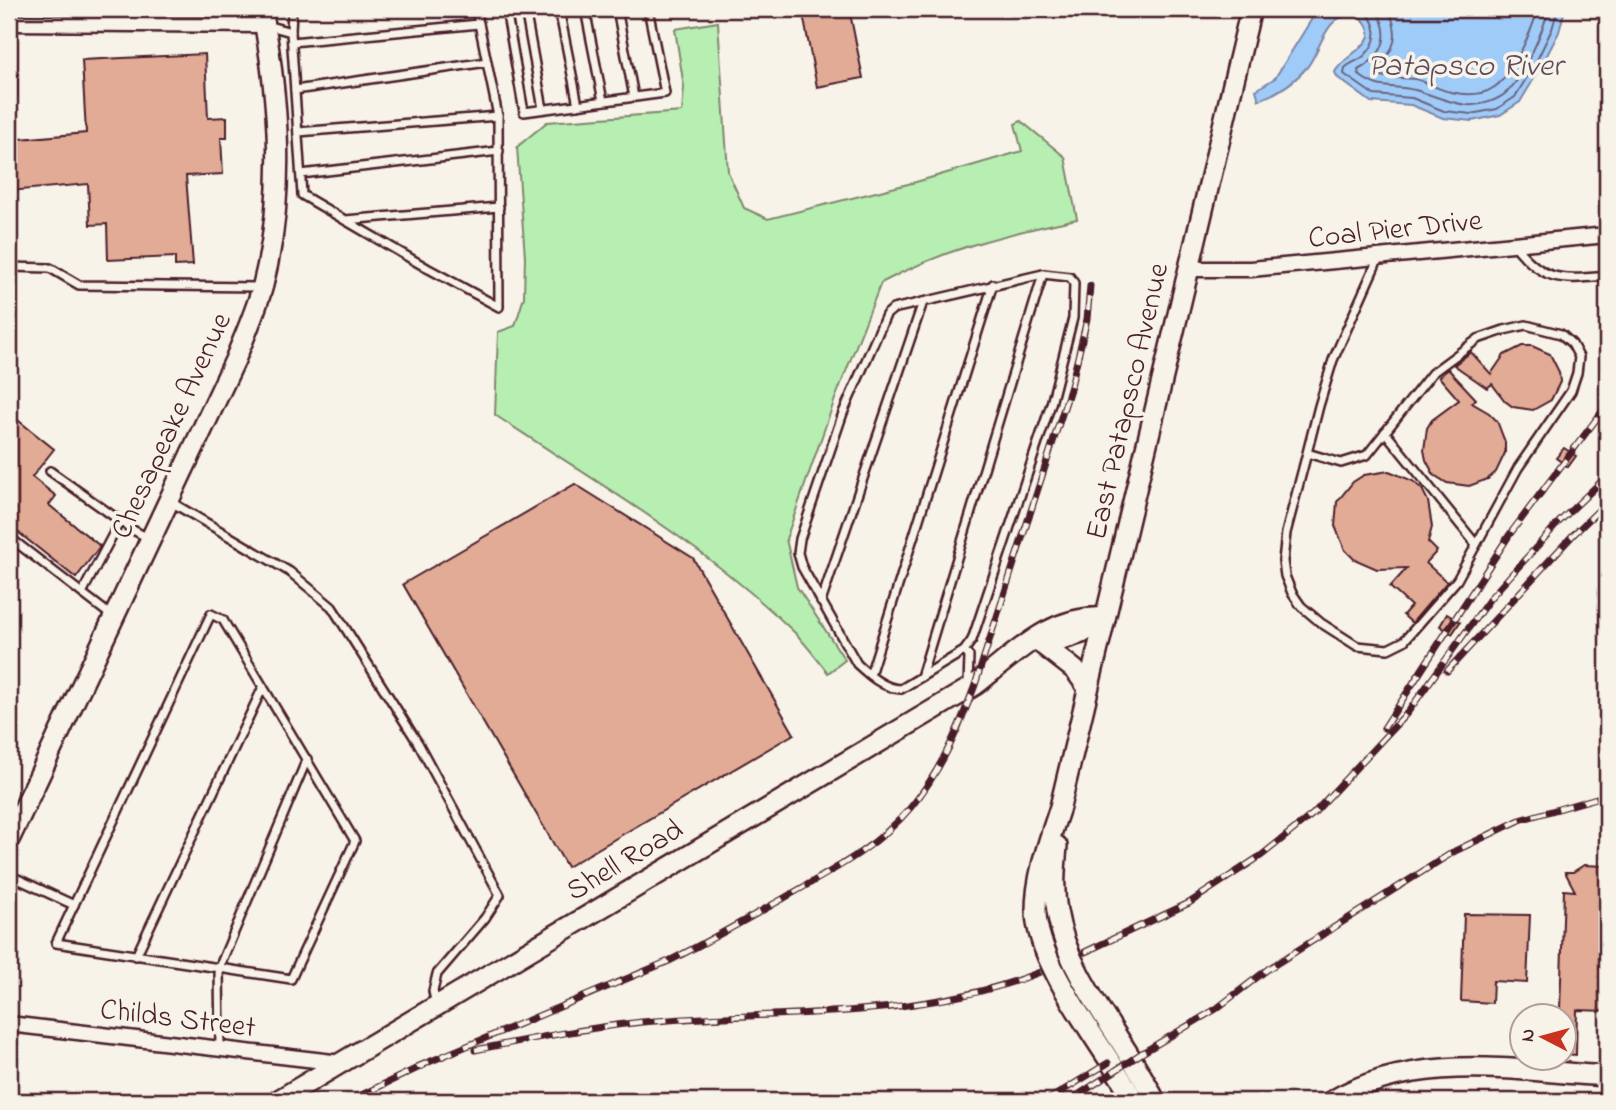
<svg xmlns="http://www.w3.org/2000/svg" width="1616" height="1110" viewBox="0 0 1616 1110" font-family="'Indie Flower',sans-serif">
<rect width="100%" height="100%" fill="#f7f3e8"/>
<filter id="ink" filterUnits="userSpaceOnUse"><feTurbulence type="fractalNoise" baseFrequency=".0143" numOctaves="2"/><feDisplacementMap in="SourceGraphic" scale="14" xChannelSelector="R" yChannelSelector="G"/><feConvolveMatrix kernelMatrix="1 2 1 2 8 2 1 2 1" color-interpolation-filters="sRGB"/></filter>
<g filter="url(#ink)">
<path fill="#b7efb2" stroke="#80876e" stroke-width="2" d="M 718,22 L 728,172 L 744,208 L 768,219 L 916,182 L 1022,151 L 1015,124 L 1021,121 L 1065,157 L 1077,219 C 1006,234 946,248 881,283 L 835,399 L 786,539 L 797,587 L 845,660 L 828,673 C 817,659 806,644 794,632 C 705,545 598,483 495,415 L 498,332 L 515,326 L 524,297 L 525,257 L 517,147 L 547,122 L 682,112 L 684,87 L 675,29 Z"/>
<path fill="#9fcbf9" stroke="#7d86a7" stroke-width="2" d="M 1318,9 L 1565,9 L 1559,32 L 1541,67 L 1520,102 L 1500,115 L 1472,121 L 1443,118 L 1411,105 L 1371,102 L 1337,77 L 1335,72 C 1347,50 1391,42 1356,13 C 1324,16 1324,43 1308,66 C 1295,82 1278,93 1259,100 L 1256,90 L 1275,78 Z"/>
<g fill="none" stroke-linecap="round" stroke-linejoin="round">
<g stroke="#6c647d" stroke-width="2">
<path d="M 1362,9 C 1379,23 1380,41 1364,56 C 1358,61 1350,63 1345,68 L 1344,74 L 1374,95 L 1412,98 L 1444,111 L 1471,114 L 1497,109 L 1515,97 L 1535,64 L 1552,29 L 1558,9"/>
<path d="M 1375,9 C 1393,34 1384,56 1358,70 L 1359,75 C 1381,92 1391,84 1415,90 C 1433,95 1448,103 1467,105 C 1480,106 1498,101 1508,91 C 1524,76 1543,30 1549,9"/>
<path d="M 1388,9 C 1401,35 1395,49 1377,70 L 1377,75 C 1389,79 1403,77 1415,79 C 1427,82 1438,90 1451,92 C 1464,95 1481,96 1493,88 C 1512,77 1532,30 1538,9"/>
</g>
</g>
<g fill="#e1ab96" stroke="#4a1f2b" stroke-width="2">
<path d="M 802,9 L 846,9 L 847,14 L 850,13 L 863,78 L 817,87 Z"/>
<path d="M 205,54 L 208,118 L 227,117 L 227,138 L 221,138 L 223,174 L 186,176 L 193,265 L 175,266 L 175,257 L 108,260 L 107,224 L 90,225 L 88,184 L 9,191 L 9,140 L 86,133 L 82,60 Z"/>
<path d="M 1522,346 L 1532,346 L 1550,354 L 1559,372 L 1560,382 L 1551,400 L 1533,410 L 1513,407 L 1505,401 L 1492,384 L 1487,388 L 1454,365 L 1471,352 L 1491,374 L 1504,355 Z"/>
<path d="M 1448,369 L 1476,399 L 1472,403 L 1489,413 L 1497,421 L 1505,442 L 1505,453 L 1496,472 L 1488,479 L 1469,486 L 1447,483 L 1434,475 L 1426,460 L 1424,450 L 1427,428 L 1432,420 L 1459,400 L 1439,377 Z"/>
<path d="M 9,413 L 54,449 L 32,477 L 56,496 L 49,505 L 100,546 L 76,578 L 9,525 Z"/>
<path d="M 1564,448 L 1576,456 L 1568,467 L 1556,458 Z"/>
<path d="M 1389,471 L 1413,481 L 1422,489 L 1428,501 L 1432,527 L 1428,542 L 1437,551 L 1426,563 L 1447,582 L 1412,623 L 1403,615 L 1411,606 L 1390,587 L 1407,568 L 1377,569 L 1354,559 L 1345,550 L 1335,526 L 1337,502 L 1353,482 L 1364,475 Z"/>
<path d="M 575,484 L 693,558 L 794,734 L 567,867 L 403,584 Z"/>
<path d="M 1447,614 L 1460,622 L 1452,634 L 1440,626 Z"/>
<path d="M 1584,865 L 1605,866 L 1604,892 L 1607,892 L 1607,1011 L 1577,1010 L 1576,1055 L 1564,1054 L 1564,1016 L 1561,1016 L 1560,1009 L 1564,890 L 1575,891 L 1565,872 L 1573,872 Z"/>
<path d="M 1464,914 L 1530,915 L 1527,983 L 1493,981 L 1492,1003 L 1461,1001 Z"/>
</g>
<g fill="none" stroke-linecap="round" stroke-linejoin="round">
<defs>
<g id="lane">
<path d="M 292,9 L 291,32 L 302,195 L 427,268 L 499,307 L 498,116 L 476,9"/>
<path d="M 506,9 L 524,112 L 665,93 L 648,9"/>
<path d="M 525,9 L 543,109"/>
<path d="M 559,9 L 578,105"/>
<path d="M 585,9 L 603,101"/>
<path d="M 617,9 L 634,97"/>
<path d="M 266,25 L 291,32"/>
<path d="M 292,42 L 479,24"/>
<path d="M 295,90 L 487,62"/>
<path d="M 9,95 L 12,95 L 11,23"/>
<path d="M 298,132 L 498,116"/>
<path d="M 301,174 L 499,151"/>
<path d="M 345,220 L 499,207"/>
<path d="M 1513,243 C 1543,283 1561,280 1607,276"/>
<path d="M 9,267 L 50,268 L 79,285 L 259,287"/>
<path d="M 1385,432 L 1475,543"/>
<path d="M 1307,453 L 1341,463 L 1367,455 L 1432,373 L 1478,339 L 1504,330 L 1526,325 L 1561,334 L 1572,344 L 1579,357 L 1577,373 L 1571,391 L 1518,468 L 1457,580 L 1404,641 L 1388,649 L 1357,646 L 1321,623 L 1301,606 L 1292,593 L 1285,576 L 1283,561 L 1286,533 L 1307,453 L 1319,406 L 1333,360 L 1379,257"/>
<path d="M 50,471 L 133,530 L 150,539"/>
<path d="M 171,502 L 290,572 L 332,607 L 418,743 L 500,895 L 485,918 L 437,974 L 433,991 L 436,1005"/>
<path d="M 9,537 L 113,617"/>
<path d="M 82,593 L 120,521"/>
<path d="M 821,602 L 923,302"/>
<path d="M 211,614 L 223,620 L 355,841 L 291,979 L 56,943 Z"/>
<path d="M 964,651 L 901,689 C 884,689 869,675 857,664 L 802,567 L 798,553 L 800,539 L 843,413 L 886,315 L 893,309 L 1043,274 L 1070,277 L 1074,283 L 1073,318 L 1051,404 L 972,640 L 964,651 L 969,656 L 968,685"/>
<path d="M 870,675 L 993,284"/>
<path d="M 921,677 L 1043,274"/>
<path d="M 9,875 L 74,905"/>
<path d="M 136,956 L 263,687"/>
<path d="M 220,1048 L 219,968 L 307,759"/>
</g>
<g id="street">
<path d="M 9,23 L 265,25"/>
<path d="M 1188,269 L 1251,269 L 1607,235"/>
<path d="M 9,1024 L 341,1063"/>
</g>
<g id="secondary">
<path d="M 1050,643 L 1082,633 L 1105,618"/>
<path d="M 1043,645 L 1075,670 L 1088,688"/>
<path d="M 9,840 L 235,360 C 245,335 256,311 263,285 C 286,194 279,100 262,9"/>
<path d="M 1057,846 C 1055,868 1053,889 1057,911 C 1068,980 1126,1039 1155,1101"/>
<path d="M 277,1101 L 975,685 C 1014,655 1051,614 1105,618"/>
<path d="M 1134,1101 C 1108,1051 1036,966 1036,911 C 1036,875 1049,841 1060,807 L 1251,9"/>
<path d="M 1332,1101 C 1415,1051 1516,1071 1607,1076"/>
</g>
</defs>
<use href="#lane" stroke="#4a1f2b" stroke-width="12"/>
<use href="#street" stroke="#4a1f2b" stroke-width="19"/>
<use href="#secondary" stroke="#4a1f2b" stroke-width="24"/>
<use href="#lane" stroke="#f7f3e8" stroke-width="7"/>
<use href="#street" stroke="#f7f3e8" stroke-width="14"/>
<use href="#secondary" stroke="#f7f3e8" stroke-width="19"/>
<defs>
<g id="rail">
<path d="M 1447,671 L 1573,535 L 1607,502"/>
<path d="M 1384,728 L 1510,534 L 1607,405"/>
<path d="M 1085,952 L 1189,903 L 1262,855 L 1313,814 L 1408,712 L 1491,597 L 1559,522 L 1607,476"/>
<path d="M 475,1050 C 530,1039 586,1028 642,1022 C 774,1010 916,1022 1040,972"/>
<path d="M 417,1067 L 669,961 C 709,941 747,919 786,897 C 831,871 877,848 911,807 C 941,771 959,728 975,685 L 1071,386 L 1087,319 L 1090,286"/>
<path d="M 349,1101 L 424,1065"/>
<path d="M 1046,1101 L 1108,1063"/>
<path d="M 1069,1101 L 1142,1053 L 1216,1009 L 1268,969 L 1455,851 L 1520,820 L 1607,795"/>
</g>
</defs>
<use href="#rail" stroke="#4a1f2b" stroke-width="7"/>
<use href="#rail" stroke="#f7f3e8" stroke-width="4.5" stroke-dasharray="13" stroke-linecap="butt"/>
</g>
</g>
<g text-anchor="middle" stroke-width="7" stroke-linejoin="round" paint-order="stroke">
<g font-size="30" fill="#4a1f2b" stroke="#f7f3e8">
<text transform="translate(1395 228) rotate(-6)" y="10">Coal Pier Drive</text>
<text transform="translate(1126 401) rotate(-77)" y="10">East Patapsco Avenue</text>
<text transform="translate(170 425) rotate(-65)" y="10">Chesapeake Avenue</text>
<text transform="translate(624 859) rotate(-31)" y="10">Shell Road</text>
<text transform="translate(178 1017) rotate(7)" y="10">Childs Street</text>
</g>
<g font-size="32" font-style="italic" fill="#5f4a5e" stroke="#f7f3e8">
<text x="1465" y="75">Patapsco River</text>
</g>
</g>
<rect width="1616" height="1110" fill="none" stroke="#f7f3e8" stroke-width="35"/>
<rect x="18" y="18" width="1581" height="1075" fill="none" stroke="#4a1f2b" stroke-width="2.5" filter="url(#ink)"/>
<g transform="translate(1543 1037) rotate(276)"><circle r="33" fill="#f7f3e8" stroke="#b29e9c" stroke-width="2"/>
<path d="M0-5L12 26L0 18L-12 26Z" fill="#c8321e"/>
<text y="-10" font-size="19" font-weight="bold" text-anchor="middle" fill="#4a1f2b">N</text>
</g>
</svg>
